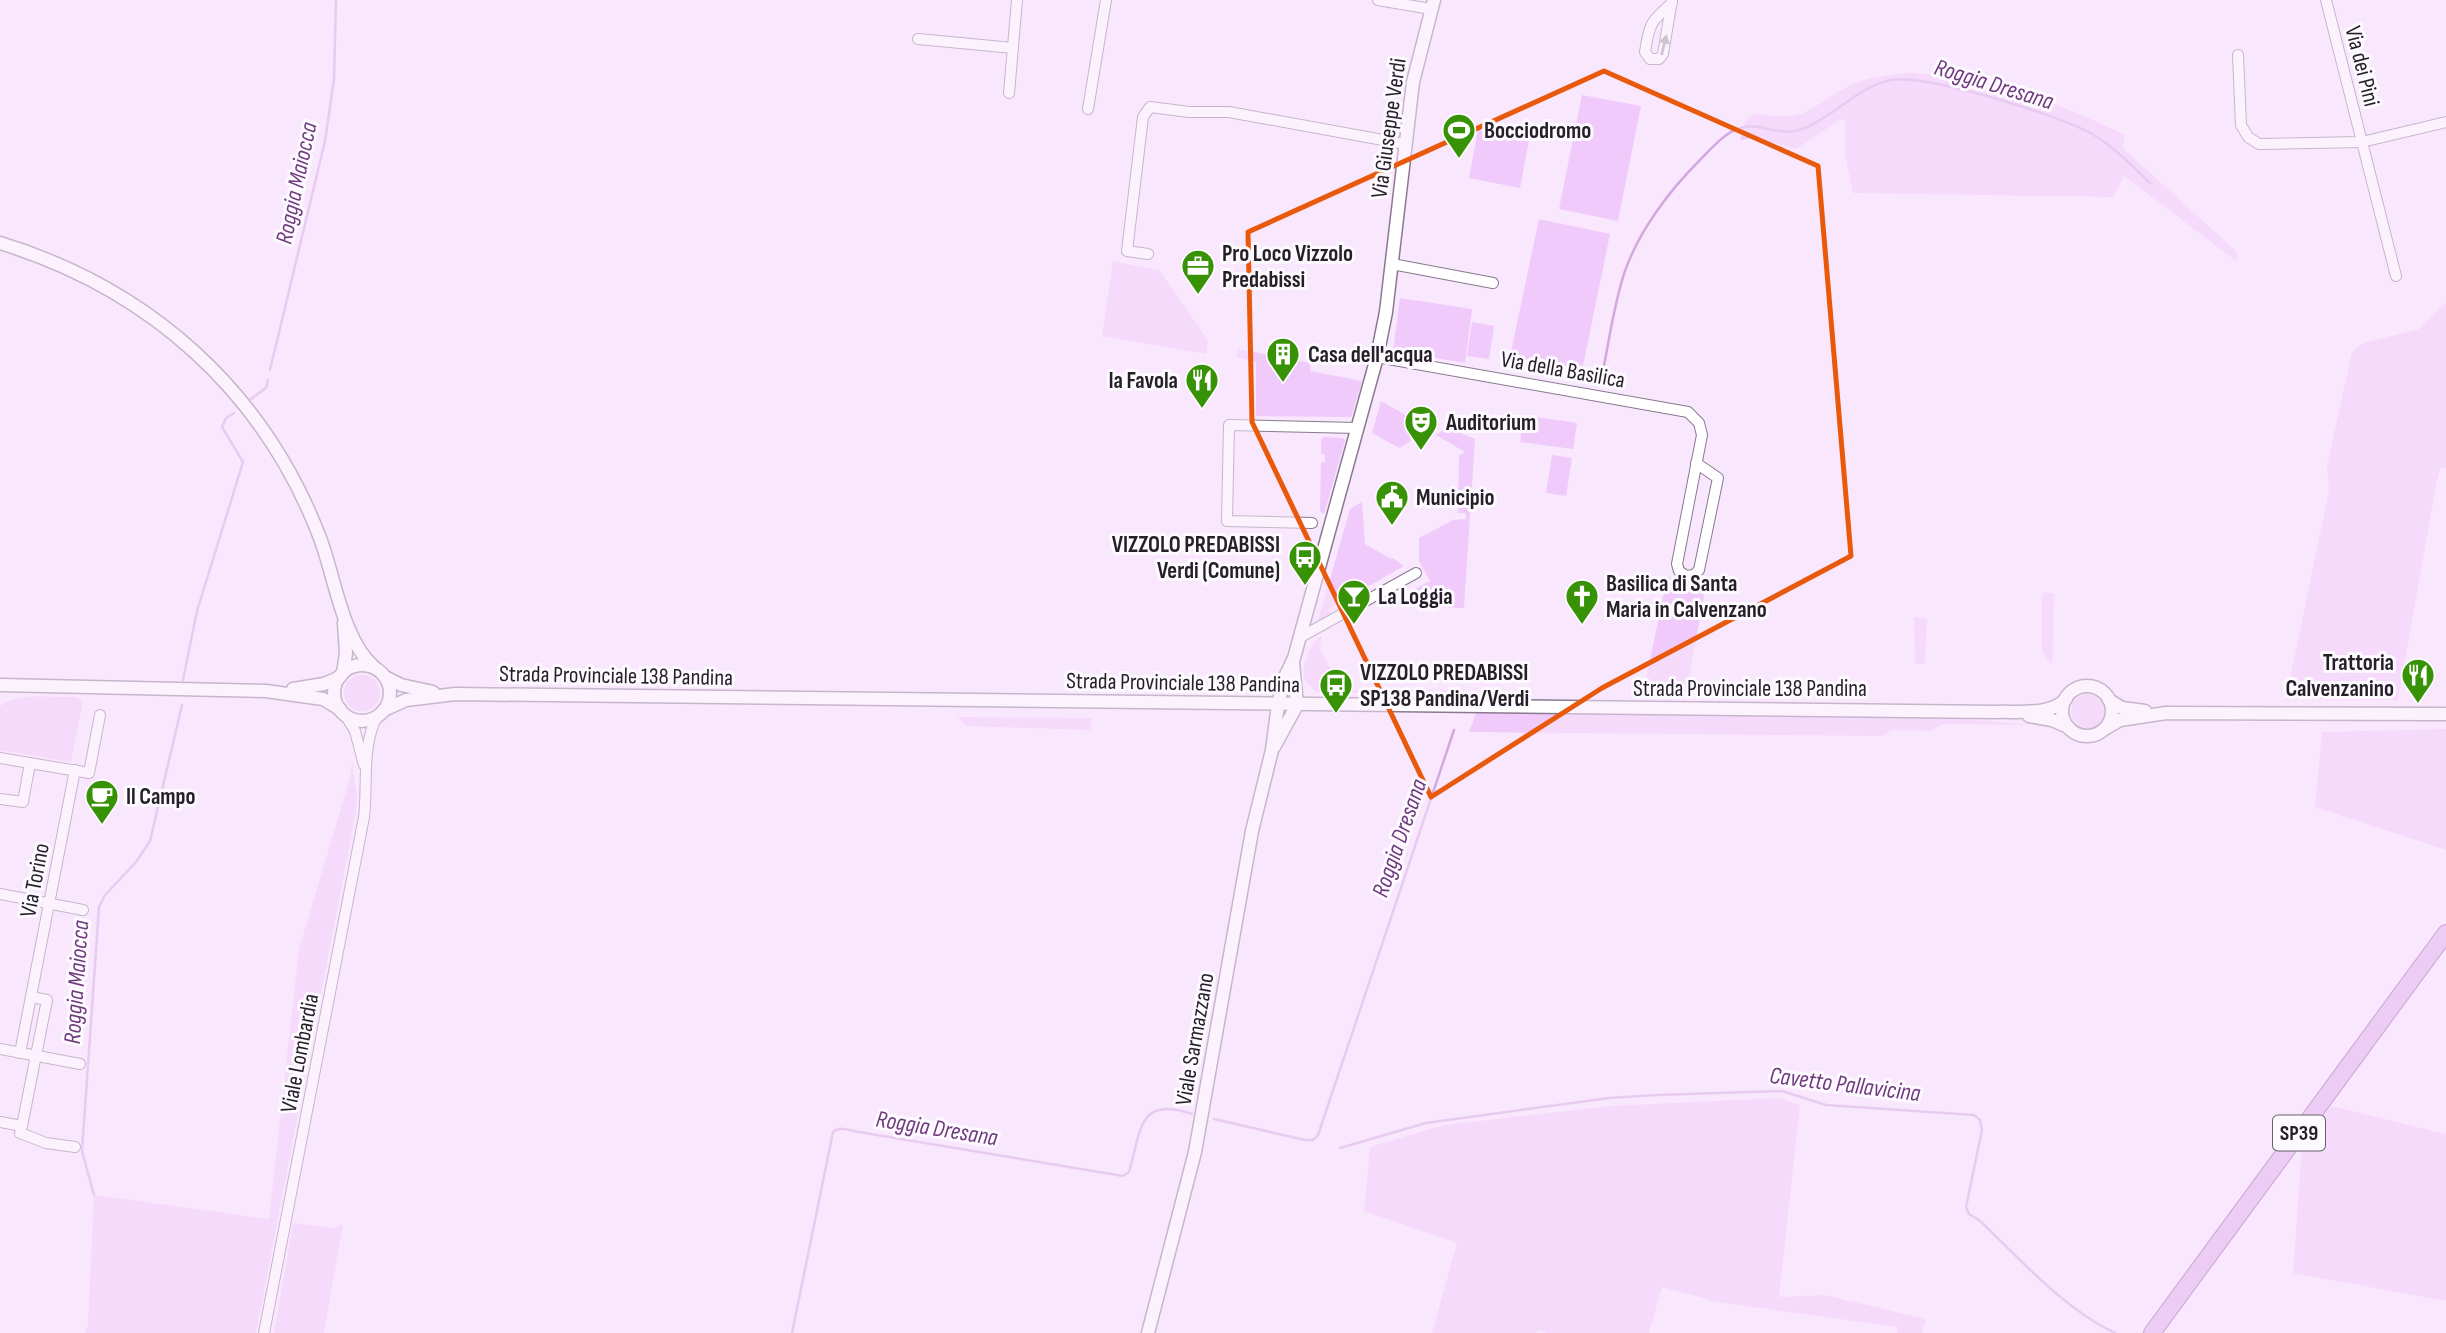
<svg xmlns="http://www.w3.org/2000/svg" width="2446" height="1333" viewBox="0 0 2446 1333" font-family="'Sofia Sans Condensed',sans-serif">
<rect width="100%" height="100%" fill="#f9e7fe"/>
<g fill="#f0cafb">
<path d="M 1909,73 C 1993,76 2050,99 2125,135 L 2123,148 L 2238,253 L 2236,261 L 2124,176 L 2113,197 L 1853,193 L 1845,155 L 1845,121 L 1841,119 L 1796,149 L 1753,138 L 1740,140 L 1745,122 L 1753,114 C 1767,114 1783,119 1797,115 C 1813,111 1829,96 1845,88 C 1865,77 1887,75 1909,73 Z"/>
<path d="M 1582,95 L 1641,106 L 1618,221 L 1559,209 Z"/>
<path d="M 1478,130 L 1529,140 L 1520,188 L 1469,178 Z"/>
<path d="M 1539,219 L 1610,234 L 1582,371 L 1510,356 Z"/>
<path d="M 1113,261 L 1159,270 L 1208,340 L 1206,354 L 1102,336 Z"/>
<path d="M 1400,298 L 1472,309 L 1465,363 L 1393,351 Z"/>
<path d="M 2446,303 L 2446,468 L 2440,469 L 2436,485 L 2398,700 L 2286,699 L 2329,490 L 2327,466 L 2352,352 L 2363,343 L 2419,329 Z"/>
<path d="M 1472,322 L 1494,326 L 1489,359 L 1467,356 Z"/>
<path d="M 1238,349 L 1311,363 L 1310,371 L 1362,381 L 1351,417 L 1256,416 L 1256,362 L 1236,357 Z"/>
<path d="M 1381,401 L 1423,425 L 1421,431 L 1410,438 L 1411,441 L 1399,448 L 1372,433 Z"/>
<path d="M 1524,415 L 1577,423 L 1573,449 L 1520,442 Z"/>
<path d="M 1462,418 L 1462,434 L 1475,439 L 1464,608 L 1385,605 L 1430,581 L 1419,561 L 1419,538 L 1453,520 L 1466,519 L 1465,513 L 1458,513 L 1459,456 L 1465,452 L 1436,435 Z"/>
<path d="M 1324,437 L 1343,438 L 1345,441 L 1324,514 L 1320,511 L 1321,462 L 1325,462 L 1325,455 L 1321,454 L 1321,439 Z"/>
<path d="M 1552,455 L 1572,458 L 1566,496 L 1546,493 Z"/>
<path d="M 1362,502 L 1365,544 L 1391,559 L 1393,558 L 1404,566 L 1328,609 L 1331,616 L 1319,622 L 1318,621 L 1350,509 Z"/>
<path d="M 1667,577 L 1706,585 L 1686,694 L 1643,694 Z"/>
<path d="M 2045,592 L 2054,594 L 2053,660 L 2051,664 L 2042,652 L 2042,595 Z"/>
<path d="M 1914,617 L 1927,619 L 1925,664 L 1915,664 Z"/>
<path d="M 1320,637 L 1322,638 L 1319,648 L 1343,690 L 1459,691 L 1458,694 L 1455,696 L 1317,692 C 1313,689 1308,684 1305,679 C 1300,668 1311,643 1320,637 Z"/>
<circle cx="362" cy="693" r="18"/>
<circle cx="2088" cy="711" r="17"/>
<path d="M 76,697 L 83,701 L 71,762 L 0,750 L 0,706 C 20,692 52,698 76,697 Z"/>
<path d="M 1477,711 L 1940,717 L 2034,725 L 1941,724 L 1931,731 L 1892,730 L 1883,736 L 1469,732 Z"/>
<path d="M 957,717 L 1092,718 L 1090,730 L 967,726 Z"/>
<path d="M 2446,729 L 2446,850 L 2315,807 L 2322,732 Z"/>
<path d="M 352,762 L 357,795 L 356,812 L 256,1333 L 85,1333 L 88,1324 L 94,1195 L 269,1219 L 299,949 L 350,778 Z"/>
<path d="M 1779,1098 L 1800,1105 L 1779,1297 L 1825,1295 L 1926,1319 L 1922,1333 L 1897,1333 L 1898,1327 L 1717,1302 L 1662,1287 L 1649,1333 L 1547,1333 L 1538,1330 L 1536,1333 L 1432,1333 L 1457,1243 L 1364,1211 L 1370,1147 L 1444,1125 L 1611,1106 Z"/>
<path d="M 2331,1106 L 2446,1134 L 2446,1301 L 2293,1273 L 2302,1145 Z"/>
<path d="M 293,1223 L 334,1228 L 343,1224 L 324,1333 L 274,1333 Z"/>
</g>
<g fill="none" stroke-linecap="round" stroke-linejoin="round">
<g stroke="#d3a8df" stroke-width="2.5">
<path d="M 270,370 L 325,141 L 334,79 L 336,0"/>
<path d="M 1601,380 C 1609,344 1613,306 1625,271 C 1639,231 1669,191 1699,161 C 1709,151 1725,132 1740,128 C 1762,121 1780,140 1807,127 C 1836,114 1859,87 1890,80 C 1924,73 2062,116 2094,135 C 2115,148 2132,166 2150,183"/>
<path d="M 251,399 L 266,388 L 268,380"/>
<path d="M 183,680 L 197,611 L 243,462 L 222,427 L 226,418 L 234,413"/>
<path d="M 1214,1119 L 1305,1140 L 1313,1140 L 1318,1135 L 1454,730"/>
<path d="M 1340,1148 L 1426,1123 L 1609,1098 L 1657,1095 L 1782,1091 L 1826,1105 L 1974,1115 L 1980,1120 L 1982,1130 L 1966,1207 L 1969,1214 L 1979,1220 C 2020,1259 2064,1309 2115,1333"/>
<path d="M 94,1195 L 82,1151 L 99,907 L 105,895 L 136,862 L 150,841 L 182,705"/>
<path d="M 792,1333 L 833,1132 C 841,1125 849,1131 859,1132 L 1123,1176 L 1129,1172 C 1141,1131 1138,1095 1192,1114"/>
</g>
<defs>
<g id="minor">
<path d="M 1378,0 L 1431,9"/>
<path d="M 2326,0 L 2396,276"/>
<path d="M 1672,3 C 1651,21 1649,24 1645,52 L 1650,59 L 1659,59 L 1663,54 L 1672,0"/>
<path d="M 918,39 L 1013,48"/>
<path d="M 2238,55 L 2241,125 L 2248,137 L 2259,144 L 2362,142 L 2446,122"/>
<path d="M 1009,93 L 1017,0"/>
<path d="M 1088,109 L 1106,0"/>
<path d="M 1148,254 L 1127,251 L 1143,117 L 1150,107 L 1189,112 L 1229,112 L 1405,144"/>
<path d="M 1392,264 L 1493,283"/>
<path d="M 1377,357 L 1688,412 L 1699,423 L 1702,435 L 1677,564 L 1679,571 L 1686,576 L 1694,575 L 1699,570 L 1718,478 L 1696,463"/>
<path d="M 1312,523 L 1227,521 L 1229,425 L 1357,428"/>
<path d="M 1299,638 L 1416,573"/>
<path d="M 344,713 L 355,731 L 364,765"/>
<path d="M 0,758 L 89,773 L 100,715"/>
<path d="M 0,799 L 23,802 L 30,763"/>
<path d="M 0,894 L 83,910"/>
<path d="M 0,1049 L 80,1064"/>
<path d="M 20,1053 L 75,770"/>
<path d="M 0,1122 L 22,1126 L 20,1133 L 46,1143 L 75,1147"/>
<path d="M 22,1126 L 47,1000 L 31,997"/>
<path d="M 264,1333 L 364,817 C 368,786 361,744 378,715"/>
</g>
<g id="tertiary">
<path d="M 0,243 C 150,289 264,391 320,538 C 335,577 342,640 375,668"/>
<circle cx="362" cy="693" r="28"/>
<path d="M 343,673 L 346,653 L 344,623"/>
<path d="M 385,677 L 401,685 L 433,692"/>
<path d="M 0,685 L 266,691 L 323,699 L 340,709"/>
<circle cx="2087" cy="711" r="25"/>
<path d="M 293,689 L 324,684 L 340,677"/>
<path d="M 2109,700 L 2122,708 L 2145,711"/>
<path d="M 384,710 L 406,700 L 455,694 L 1995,712 C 2016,711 2051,716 2066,699"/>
<path d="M 2029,716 L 2052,720 L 2068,727"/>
<path d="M 2106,728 L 2120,720 L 2166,713 L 2446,714"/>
<path d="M 1274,747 L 1297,705 L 1293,663"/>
<path d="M 1148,1333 L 1195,1152 L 1252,831 L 1272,750 L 1278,705 L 1284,679 L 1294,658 L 1377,357 L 1386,312 L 1413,82 L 1434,0"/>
</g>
<path id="primary" d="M 2152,1333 L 2446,933"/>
</defs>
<use href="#minor" stroke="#89798e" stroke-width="12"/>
<use href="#tertiary" stroke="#89798e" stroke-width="15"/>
<use href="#primary" stroke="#8d549d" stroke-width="18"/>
<use href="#minor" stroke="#fff" stroke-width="10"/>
<use href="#tertiary" stroke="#fff" stroke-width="12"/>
<use href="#primary" stroke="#dcaaea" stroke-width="16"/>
</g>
<defs><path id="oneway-solid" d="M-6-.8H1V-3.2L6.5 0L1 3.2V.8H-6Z" transform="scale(1.75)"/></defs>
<use fill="#9d9a9e" href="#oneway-solid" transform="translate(1664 45) rotate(-76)"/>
<path d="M0 0H2446V1333H0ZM 1604,71 L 1818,166 L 1851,556 L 1602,688 L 1431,797 L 1252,422 L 1248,232 Z" fill="#f9e7fe" fill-opacity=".55" fill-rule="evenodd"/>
<path fill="none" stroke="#e8590c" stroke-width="5" stroke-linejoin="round" d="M 1604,71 L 1818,166 L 1851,556 L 1602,688 L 1431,797 L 1252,422 L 1248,232 Z"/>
<defs>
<symbol id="stadium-pin" viewBox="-11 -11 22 30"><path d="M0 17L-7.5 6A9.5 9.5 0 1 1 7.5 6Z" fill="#389205" stroke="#fdfaff"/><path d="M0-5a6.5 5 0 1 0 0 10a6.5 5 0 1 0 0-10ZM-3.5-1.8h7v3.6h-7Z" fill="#fff"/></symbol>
<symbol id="office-pin" viewBox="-11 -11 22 30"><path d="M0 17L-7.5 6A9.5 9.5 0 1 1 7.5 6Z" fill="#389205" stroke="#fdfaff"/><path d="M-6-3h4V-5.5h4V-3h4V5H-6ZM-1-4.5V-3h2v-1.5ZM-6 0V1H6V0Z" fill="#fff"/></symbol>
<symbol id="building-pin" viewBox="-11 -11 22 30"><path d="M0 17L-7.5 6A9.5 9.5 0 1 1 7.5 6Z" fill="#389205" stroke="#fdfaff"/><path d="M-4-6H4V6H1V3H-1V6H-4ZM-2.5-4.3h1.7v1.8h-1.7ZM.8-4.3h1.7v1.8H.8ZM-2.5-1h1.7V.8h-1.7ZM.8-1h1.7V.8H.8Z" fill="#fff"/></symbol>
<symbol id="restaurant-pin" viewBox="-11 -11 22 30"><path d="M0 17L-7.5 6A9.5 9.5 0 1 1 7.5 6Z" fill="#389205" stroke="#fdfaff"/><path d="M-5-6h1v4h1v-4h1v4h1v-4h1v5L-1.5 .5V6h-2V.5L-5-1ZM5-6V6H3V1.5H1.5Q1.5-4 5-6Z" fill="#fff"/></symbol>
<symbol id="theatre-pin" viewBox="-11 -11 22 30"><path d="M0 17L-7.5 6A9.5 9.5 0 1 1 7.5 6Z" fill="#389205" stroke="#fdfaff"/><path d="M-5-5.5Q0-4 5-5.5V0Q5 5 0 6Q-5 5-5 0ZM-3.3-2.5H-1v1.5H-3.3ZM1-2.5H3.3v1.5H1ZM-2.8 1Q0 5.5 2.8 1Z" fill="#fff"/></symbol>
<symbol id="civic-pin" viewBox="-11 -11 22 30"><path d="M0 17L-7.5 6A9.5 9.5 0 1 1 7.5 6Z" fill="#389205" stroke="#fdfaff"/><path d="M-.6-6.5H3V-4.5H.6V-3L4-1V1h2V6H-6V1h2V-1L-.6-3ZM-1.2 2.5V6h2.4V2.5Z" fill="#fff"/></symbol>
<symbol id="bus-pin" viewBox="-11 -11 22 30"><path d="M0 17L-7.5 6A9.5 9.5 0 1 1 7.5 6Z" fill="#389205" stroke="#fdfaff"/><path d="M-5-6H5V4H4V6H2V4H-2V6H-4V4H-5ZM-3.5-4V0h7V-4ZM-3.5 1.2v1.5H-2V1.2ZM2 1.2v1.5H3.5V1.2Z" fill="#fff"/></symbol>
<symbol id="bar-pin" viewBox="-11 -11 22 30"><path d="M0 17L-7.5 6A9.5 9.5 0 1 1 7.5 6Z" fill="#389205" stroke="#fdfaff"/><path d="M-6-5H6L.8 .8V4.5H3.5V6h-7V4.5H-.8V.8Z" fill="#fff"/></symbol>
<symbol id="church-pin" viewBox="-11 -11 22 30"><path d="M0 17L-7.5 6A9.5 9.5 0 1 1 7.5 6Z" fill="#389205" stroke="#fdfaff"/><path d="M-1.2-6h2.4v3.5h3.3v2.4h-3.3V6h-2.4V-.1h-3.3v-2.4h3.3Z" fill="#fff"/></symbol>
<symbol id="cafe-pin" viewBox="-11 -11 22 30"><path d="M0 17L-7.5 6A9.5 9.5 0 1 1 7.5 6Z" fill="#389205" stroke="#fdfaff"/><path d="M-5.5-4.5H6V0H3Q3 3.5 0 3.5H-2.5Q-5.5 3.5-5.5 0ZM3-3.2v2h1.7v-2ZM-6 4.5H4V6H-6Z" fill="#fff"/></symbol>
</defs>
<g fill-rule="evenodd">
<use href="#stadium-pin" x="1440" y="111" width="38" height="52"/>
<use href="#office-pin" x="1179" y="247" width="38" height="52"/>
<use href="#building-pin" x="1264" y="335" width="38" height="52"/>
<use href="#restaurant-pin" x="1183" y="361" width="38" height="52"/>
<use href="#theatre-pin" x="1402" y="403" width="38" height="52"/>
<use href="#civic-pin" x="1373" y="478" width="38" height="52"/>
<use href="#bus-pin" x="1286" y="538" width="38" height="52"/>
<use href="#bar-pin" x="1335" y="577" width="38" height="52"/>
<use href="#church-pin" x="1563" y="577" width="38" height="52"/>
<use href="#restaurant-pin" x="2399" y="656" width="38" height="52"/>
<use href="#bus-pin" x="1317" y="666" width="38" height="52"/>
<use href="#cafe-pin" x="83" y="777" width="38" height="52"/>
</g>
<g text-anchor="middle" stroke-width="6" stroke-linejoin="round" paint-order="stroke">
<rect fill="#fdfaff" stroke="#666168" stroke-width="2" x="2273" y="1115.5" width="52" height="35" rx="5"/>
<g font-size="21" font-weight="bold" fill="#251f27">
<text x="2299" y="1140">SP39</text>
</g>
<g font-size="23" fill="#251f27" stroke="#fdfaff">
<text transform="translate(2363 66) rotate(76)" y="8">Via dei Pini</text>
<text transform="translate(1388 128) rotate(-82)" y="8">Via Giuseppe Verdi</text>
<text transform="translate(1563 369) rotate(10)" y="8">Via della Basilica</text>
<text transform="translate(616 675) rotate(1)" y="8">Strada Provinciale 138 Pandina</text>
<text transform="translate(1183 682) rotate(1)" y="8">Strada Provinciale 138 Pandina</text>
<text x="1750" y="696">Strada Provinciale 138 Pandina</text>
<text transform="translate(34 880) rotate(-79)" y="8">Via Torino</text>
<text transform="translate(1194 1039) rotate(-80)" y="8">Viale Sarmazzano</text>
<text transform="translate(299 1053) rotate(-79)" y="8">Viale Lombardia</text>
</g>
<g font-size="23" font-weight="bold" fill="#251f27" stroke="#fdfaff" text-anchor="start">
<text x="1484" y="138">Bocciodromo</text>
<text x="1222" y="261">Pro Loco Vizzolo<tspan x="1222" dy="26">Predabissi</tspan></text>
<text x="1308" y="362">Casa dell'acqua</text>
<text x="1178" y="388" text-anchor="end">la Favola</text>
<text x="1446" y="430">Auditorium</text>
<text x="1416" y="505">Municipio</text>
<text x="1280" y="552" text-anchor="end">VIZZOLO PREDABISSI<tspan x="1280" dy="26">Verdi (Comune)</tspan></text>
<text x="1606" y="591">Basilica di Santa<tspan x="1606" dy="26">Maria in Calvenzano</tspan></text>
<text x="1378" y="604">La Loggia</text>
<text x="2394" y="670" text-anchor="end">Trattoria<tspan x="2394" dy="26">Calvenzanino</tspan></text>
<text x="1360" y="680">VIZZOLO PREDABISSI<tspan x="1360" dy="26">SP138 Pandina/Verdi</tspan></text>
<text x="126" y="804">Il Campo</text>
</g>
<g font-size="24" font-style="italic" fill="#703b7e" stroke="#fdfaff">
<text transform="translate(1994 84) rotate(17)" y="8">Roggia Dresana</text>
<text transform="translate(296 183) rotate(-78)" y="8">Roggia Maiocca</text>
<text transform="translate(1399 838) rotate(-71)" y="8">Roggia Dresana</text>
<text transform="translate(76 982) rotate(-86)" y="8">Roggia Maiocca</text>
<text transform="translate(1845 1084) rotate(7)" y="8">Cavetto Pallavicina</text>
<text transform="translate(937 1128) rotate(9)" y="8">Roggia Dresana</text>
</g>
</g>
</svg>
